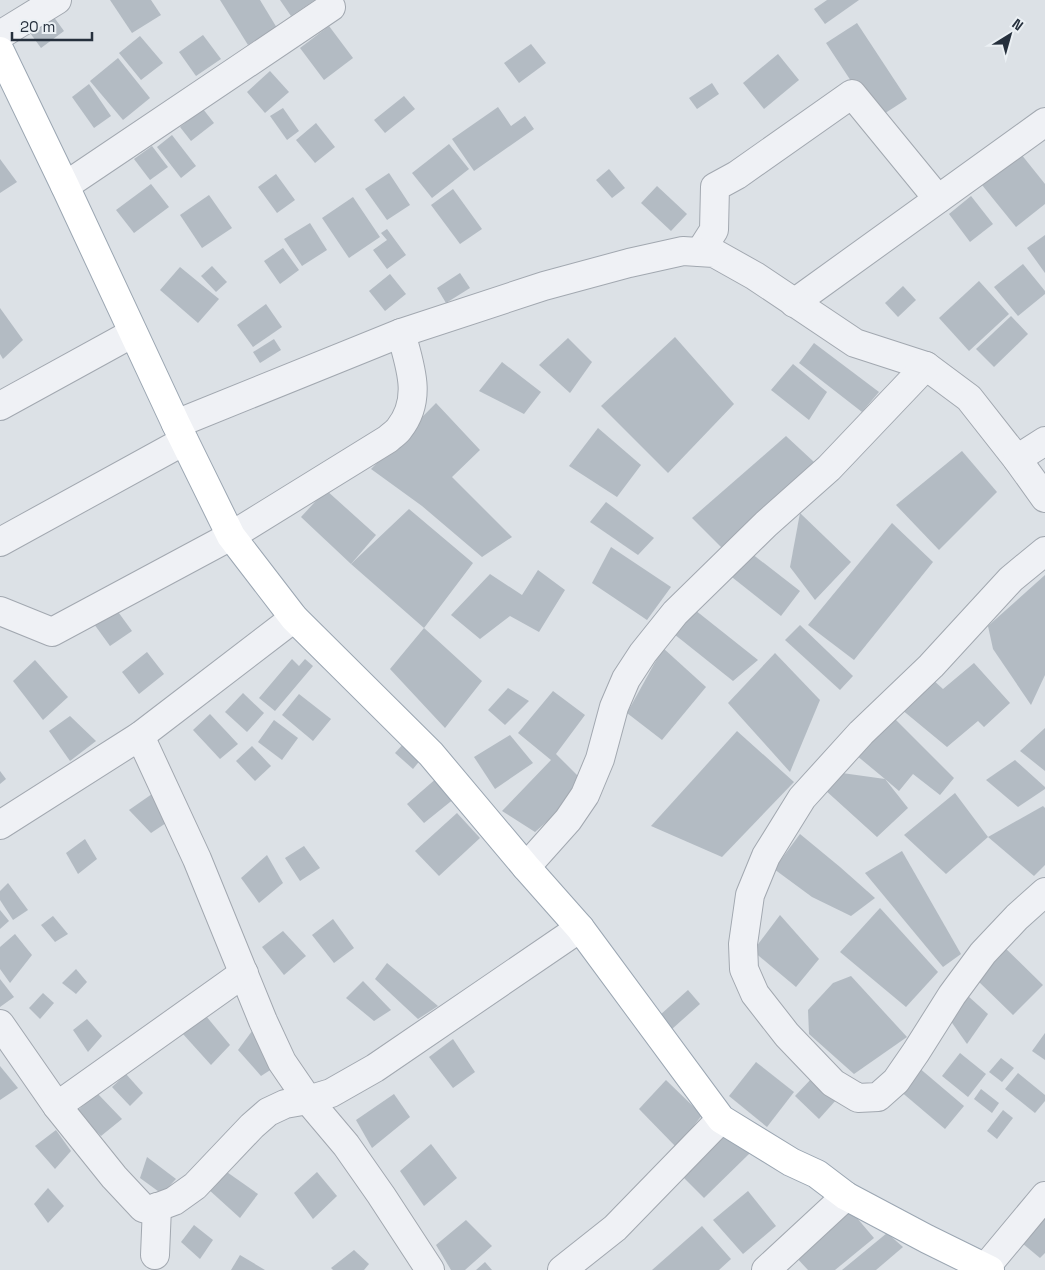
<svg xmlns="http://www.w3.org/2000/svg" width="1045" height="1270" viewBox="0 0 1045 1270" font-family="'Space Grotesk',sans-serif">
<rect width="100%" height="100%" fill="#dce1e6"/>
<g fill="#b3bbc3">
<path d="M 110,0 L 151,0 L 161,15 L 132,33 Z"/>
<path d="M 220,0 L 260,0 L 277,28 L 248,45 Z"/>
<path d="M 280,0 L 315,0 L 291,16 Z"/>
<path d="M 827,0 L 859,0 L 825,24 L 814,9 Z"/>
<path d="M 48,9 L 64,31 L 41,48 L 25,26 Z"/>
<path d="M 857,23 L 907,99 L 876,119 L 826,43 Z"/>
<path d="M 329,26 L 353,58 L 324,80 L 300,48 Z"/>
<path d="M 203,35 L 221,59 L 196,76 L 179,52 Z"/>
<path d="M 140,36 L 163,63 L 141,80 L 119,53 Z"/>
<path d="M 531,44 L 546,63 L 519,83 L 504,63 Z"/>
<path d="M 778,54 L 799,80 L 764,109 L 743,83 Z"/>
<path d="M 118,58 L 150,98 L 123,120 L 90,81 Z"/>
<path d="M 270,71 L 289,92 L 265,113 L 247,92 Z"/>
<path d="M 712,83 L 719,94 L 697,109 L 689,98 Z"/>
<path d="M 89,84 L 111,116 L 94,128 L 72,97 Z"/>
<path d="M 404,96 L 415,109 L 385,133 L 374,120 Z"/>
<path d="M 498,107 L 511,126 L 525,116 L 534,129 L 474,171 L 452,139 Z"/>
<path d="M 283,108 L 299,131 L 287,140 L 270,116 Z"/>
<path d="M 203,109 L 214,123 L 191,141 L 180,127 Z"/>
<path d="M 316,123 L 335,147 L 315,163 L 296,140 Z"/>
<path d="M 172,135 L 196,166 L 181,178 L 157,147 Z"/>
<path d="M 449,144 L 469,169 L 432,198 L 412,173 Z"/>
<path d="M 152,146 L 168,167 L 150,180 L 134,159 Z"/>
<path d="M 1021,154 L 1045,184 L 1045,204 L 1016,227 L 982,185 Z"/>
<path d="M 0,159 L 17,182 L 0,193 Z"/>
<path d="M 609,169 L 625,188 L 612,198 L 596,180 Z"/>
<path d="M 389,173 L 410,205 L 387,220 L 365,189 Z"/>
<path d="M 276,174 L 295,200 L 277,213 L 258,187 Z"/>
<path d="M 151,184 L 169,207 L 134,233 L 116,210 Z"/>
<path d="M 657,186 L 687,214 L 671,231 L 641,203 Z"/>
<path d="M 453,189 L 482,229 L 460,244 L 431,205 Z"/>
<path d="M 209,195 L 232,228 L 202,248 L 180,215 Z"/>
<path d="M 971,196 L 993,224 L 970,242 L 949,214 Z"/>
<path d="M 353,197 L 380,237 L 349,258 L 322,218 Z"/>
<path d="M 310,223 L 327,250 L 302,266 L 284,239 Z"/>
<path d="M 387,229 L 406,255 L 387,269 L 373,250 L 387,240 L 381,233 Z"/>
<path d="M 1045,235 L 1045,273 L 1027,248 Z"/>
<path d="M 283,248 L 299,270 L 280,284 L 264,261 Z"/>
<path d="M 1023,264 L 1045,291 L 1045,294 L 1018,316 L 994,287 Z"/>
<path d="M 212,266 L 227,282 L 216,292 L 201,276 Z"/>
<path d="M 180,267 L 219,299 L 198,323 L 160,290 Z"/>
<path d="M 460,273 L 470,288 L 446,303 L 437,288 Z"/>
<path d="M 390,274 L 406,294 L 385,311 L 369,291 Z"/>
<path d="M 979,281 L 1009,314 L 969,351 L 939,318 Z"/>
<path d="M 903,286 L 916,300 L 898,317 L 885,303 Z"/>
<path d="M 266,304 L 282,327 L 253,347 L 237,325 Z"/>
<path d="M 0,308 L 23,340 L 3,359 L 0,354 Z"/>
<path d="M 1011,316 L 1028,334 L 994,367 L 976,349 Z"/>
<path d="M 675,337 L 734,404 L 668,473 L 601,406 Z"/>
<path d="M 568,338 L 592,362 L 570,393 L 539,365 Z"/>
<path d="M 274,339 L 281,350 L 260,363 L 253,352 Z"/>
<path d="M 814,343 L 879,392 L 862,412 L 799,363 Z"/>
<path d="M 502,362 L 541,392 L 524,414 L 479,391 Z"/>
<path d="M 793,364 L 827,392 L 809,420 L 771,390 Z"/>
<path d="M 436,403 L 480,450 L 452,477 L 512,537 L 482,557 L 422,506 L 371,469 Z"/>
<path d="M 598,428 L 641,465 L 617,497 L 569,466 Z"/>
<path d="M 786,436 L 814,462 L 725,551 L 692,518 Z"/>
<path d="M 962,451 L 997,492 L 939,550 L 896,505 Z"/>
<path d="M 326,490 L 376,535 L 351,564 L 301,517 Z"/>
<path d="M 606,502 L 654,538 L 638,555 L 590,522 Z"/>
<path d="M 409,509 L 473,563 L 424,628 L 482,681 L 445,728 L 390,669 L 424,628 L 351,564 Z"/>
<path d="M 800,513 L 851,562 L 815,600 L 790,567 Z"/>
<path d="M 892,523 L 933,562 L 854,660 L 808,625 Z"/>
<path d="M 611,547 L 671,587 L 647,620 L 592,583 Z"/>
<path d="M 747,550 L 800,591 L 781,616 L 728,574 Z"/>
<path d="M 538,570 L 565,590 L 539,632 L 510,616 L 480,639 L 451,615 L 490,574 L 522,595 Z"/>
<path d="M 1045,575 L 1045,675 L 1031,705 L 993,649 L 988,626 Z"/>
<path d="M 116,609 L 132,631 L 110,646 L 94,624 Z"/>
<path d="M 695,610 L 758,660 L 733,681 L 674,634 Z"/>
<path d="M 800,625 L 853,676 L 840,690 L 785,640 Z"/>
<path d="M 663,648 L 706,687 L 662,740 L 627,713 Z"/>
<path d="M 147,652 L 164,674 L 139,694 L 122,672 Z"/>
<path d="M 775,653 L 820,700 L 790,772 L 728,703 Z"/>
<path d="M 292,659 L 299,666 L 305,659 L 313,666 L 275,711 L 259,698 Z"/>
<path d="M 35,660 L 68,697 L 43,720 L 13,681 Z"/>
<path d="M 974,663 L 1010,703 L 984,727 L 978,721 L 947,747 L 901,709 L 932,679 L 943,689 Z"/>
<path d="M 508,688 L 529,701 L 505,725 L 488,710 Z"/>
<path d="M 553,691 L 585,715 L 556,754 L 588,786 L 535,832 L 502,811 L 551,760 L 518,733 Z"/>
<path d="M 243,693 L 264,713 L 247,732 L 225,712 Z"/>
<path d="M 299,694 L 331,719 L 313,741 L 282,715 Z"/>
<path d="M 210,714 L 238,744 L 220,759 L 193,730 Z"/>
<path d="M 70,716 L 96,741 L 70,761 L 49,731 Z"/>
<path d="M 893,717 L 954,778 L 940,795 L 913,774 L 899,791 L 885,779 L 908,808 L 877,837 L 824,789 L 842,773 L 885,779 L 856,755 Z"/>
<path d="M 274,720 L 298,738 L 282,760 L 258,742 Z"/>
<path d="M 1045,728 L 1045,771 L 1020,751 Z"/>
<path d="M 737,731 L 794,782 L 722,857 L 651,826 Z"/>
<path d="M 510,735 L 533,763 L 495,789 L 474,757 Z"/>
<path d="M 405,742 L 422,758 L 413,769 L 395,753 Z"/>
<path d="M 252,746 L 271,766 L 255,781 L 236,761 Z"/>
<path d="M 1015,760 L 1045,787 L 1045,789 L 1018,807 L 986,780 Z"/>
<path d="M 0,771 L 6,779 L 0,784 Z"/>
<path d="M 438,777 L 455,798 L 424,823 L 407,804 Z"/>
<path d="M 955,793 L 988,837 L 946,874 L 904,835 Z"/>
<path d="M 152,794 L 166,823 L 151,833 L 129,810 Z"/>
<path d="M 1043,806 L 1045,808 L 1045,865 L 1034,876 L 988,837 Z"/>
<path d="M 457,813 L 480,838 L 439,876 L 415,851 Z"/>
<path d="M 800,834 L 840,867 L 875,898 L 851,916 L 812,897 L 774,869 Z"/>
<path d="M 85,839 L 97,859 L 78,874 L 66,853 Z"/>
<path d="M 304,846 L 320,868 L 300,881 L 285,858 Z"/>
<path d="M 902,851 L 961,954 L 943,967 L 865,873 Z"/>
<path d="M 267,855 L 283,883 L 259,903 L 241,878 Z"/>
<path d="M 8,883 L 28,910 L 13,920 L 0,900 L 0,891 Z"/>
<path d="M 880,908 L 938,972 L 906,1007 L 840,952 Z"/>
<path d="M 0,910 L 9,921 L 0,929 Z"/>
<path d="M 780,915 L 819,959 L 796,987 L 753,951 Z"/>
<path d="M 53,916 L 68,934 L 55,942 L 41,925 Z"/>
<path d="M 333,919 L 354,948 L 334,963 L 312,935 Z"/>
<path d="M 283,931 L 306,956 L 284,975 L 262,947 Z"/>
<path d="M 15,934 L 32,955 L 10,983 L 0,969 L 0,947 Z"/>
<path d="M 999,942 L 1043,985 L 1013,1015 L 977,980 L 990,968 L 981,960 Z"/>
<path d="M 387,963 L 438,1006 L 418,1019 L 375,979 Z"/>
<path d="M 76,969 L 87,982 L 76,994 L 62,983 Z"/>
<path d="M 851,976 L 907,1037 L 854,1074 L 809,1034 L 808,1010 L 833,983 Z"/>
<path d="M 0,979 L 14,997 L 0,1007 Z"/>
<path d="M 363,981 L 391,1010 L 374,1021 L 346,998 Z"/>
<path d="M 688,990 L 700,1004 L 672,1029 L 660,1015 Z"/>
<path d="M 43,993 L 54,1003 L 40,1019 L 29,1008 Z"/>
<path d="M 968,996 L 988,1014 L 967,1044 L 950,1020 Z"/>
<path d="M 206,1016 L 230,1045 L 211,1065 L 183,1034 Z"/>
<path d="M 87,1019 L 102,1036 L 88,1052 L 73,1030 Z"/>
<path d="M 255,1027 L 278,1065 L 261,1076 L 238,1050 Z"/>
<path d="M 1045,1033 L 1045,1060 L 1032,1051 Z"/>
<path d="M 453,1039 L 475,1072 L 453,1088 L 429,1057 Z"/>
<path d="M 960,1053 L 986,1074 L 968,1097 L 942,1076 Z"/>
<path d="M 1001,1058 L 1014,1068 L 1002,1082 L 989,1072 Z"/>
<path d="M 756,1062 L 794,1092 L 767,1127 L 729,1096 Z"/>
<path d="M 0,1066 L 18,1088 L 0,1100 Z"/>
<path d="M 918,1067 L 964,1106 L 945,1129 L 899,1090 Z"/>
<path d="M 1018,1073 L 1045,1095 L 1045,1101 L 1035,1113 L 1005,1089 Z"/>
<path d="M 126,1074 L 143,1093 L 130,1106 L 112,1087 Z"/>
<path d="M 813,1077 L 837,1099 L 819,1119 L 795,1096 Z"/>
<path d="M 666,1080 L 702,1115 L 677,1148 L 639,1109 Z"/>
<path d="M 981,1089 L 999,1103 L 992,1113 L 974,1099 Z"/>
<path d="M 97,1093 L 122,1119 L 101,1136 L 76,1112 Z"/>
<path d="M 394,1094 L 410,1117 L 372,1148 L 356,1120 Z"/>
<path d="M 1003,1110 L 1013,1118 L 997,1139 L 987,1131 Z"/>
<path d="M 724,1127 L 750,1153 L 704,1198 L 678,1172 Z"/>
<path d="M 56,1130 L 71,1151 L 55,1169 L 35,1146 Z"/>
<path d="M 431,1144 L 457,1178 L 424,1206 L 400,1171 Z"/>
<path d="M 147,1157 L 176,1179 L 162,1194 L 140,1178 Z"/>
<path d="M 224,1170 L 258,1194 L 240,1218 L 208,1189 Z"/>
<path d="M 317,1172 L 337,1196 L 313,1219 L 294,1193 Z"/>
<path d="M 48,1188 L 64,1206 L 48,1223 L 34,1204 Z"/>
<path d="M 748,1191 L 776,1226 L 743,1254 L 713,1220 Z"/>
<path d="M 851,1211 L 874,1238 L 835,1270 L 808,1270 L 794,1255 Z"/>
<path d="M 1045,1216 L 1045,1253 L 1040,1258 L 1022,1243 Z"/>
<path d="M 466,1220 L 492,1246 L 465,1270 L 451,1270 L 436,1245 Z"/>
<path d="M 194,1225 L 213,1240 L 200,1259 L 181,1242 Z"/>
<path d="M 702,1226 L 731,1259 L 719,1270 L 652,1270 Z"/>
<path d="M 887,1233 L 903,1247 L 876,1270 L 842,1270 Z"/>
<path d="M 354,1250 L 369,1264 L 364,1270 L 333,1270 L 331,1268 Z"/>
<path d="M 240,1255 L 265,1270 L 231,1270 Z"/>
<path d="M 485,1262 L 492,1270 L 476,1270 Z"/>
</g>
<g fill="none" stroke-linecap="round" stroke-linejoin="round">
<defs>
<g id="minor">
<path d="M 0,35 L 57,0"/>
<path d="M 65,186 L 331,7"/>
<path d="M 700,252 L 714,230 L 715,187 L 737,175 L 852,94 L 938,199"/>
<path d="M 794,303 L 1045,122"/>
<path d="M 0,406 L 133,333"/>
<path d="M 176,424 L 401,333 L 544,286 L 629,263 L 683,251 L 714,253 L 755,276 L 855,343 L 926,366 L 969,398 L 1017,459 L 1045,498"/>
<path d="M 1017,459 L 1045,441"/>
<path d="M 0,542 L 184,441"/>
<path d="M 1045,551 L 1011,579 L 931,666 L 861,733 L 802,798 L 766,856 L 750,895 L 743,944 L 744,969 L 755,994 L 787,1035 L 833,1083 L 858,1098 L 878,1097 L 896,1081 L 916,1052 L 952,995 L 983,953 L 1017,917 L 1045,892"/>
<path d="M 0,611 L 52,632 L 231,536 L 388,439 C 391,436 396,433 399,429 C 423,399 410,366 401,333"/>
<path d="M 140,736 L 197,859 L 263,1021 L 282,1062 L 308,1100 L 346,1145 L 381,1195 L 430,1270"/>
<path d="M 0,825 L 140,736 L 294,618"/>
<path d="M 526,867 L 568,820 L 585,795 L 600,759 L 614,707 L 626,679 L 643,653 L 675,613 L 766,524 L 829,468 L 926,366"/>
<path d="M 0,1024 L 57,1106 L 114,1177 L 143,1208 L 150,1210 L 174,1201 L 195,1186 L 252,1126 L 268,1112 L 285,1104 L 308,1100 L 331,1093 L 375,1068 L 580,928"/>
<path d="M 57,1106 L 244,973"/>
<path d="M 155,1255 L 157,1207"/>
<path d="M 985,1268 L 1045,1196"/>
<path d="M 562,1270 L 615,1228 L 721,1119"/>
<path d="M 766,1270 L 846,1196"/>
</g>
<path id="major" d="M 0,51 L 65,186 L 176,424 L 231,536 L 294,618 L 431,754 L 526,867 L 580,928 L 721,1119 L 791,1162 L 817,1174 L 846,1196 L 927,1239 L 990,1270"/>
</defs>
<use href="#minor" stroke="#a2a8b0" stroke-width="30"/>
<use href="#major" stroke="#9ba6b2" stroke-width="30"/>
<use href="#minor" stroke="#eff1f5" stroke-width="28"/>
<use href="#major" stroke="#fff" stroke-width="28"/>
</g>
<g transform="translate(1010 35) rotate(37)" stroke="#ebf0f4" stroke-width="4" paint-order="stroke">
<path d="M0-4L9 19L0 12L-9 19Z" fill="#26303d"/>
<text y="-8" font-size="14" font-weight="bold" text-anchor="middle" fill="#26303d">N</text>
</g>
<path d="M12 32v8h80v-8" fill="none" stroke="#26303d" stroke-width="2.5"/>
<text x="20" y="32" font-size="15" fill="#26303d" stroke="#ebf0f4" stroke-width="4" paint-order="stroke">20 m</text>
</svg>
